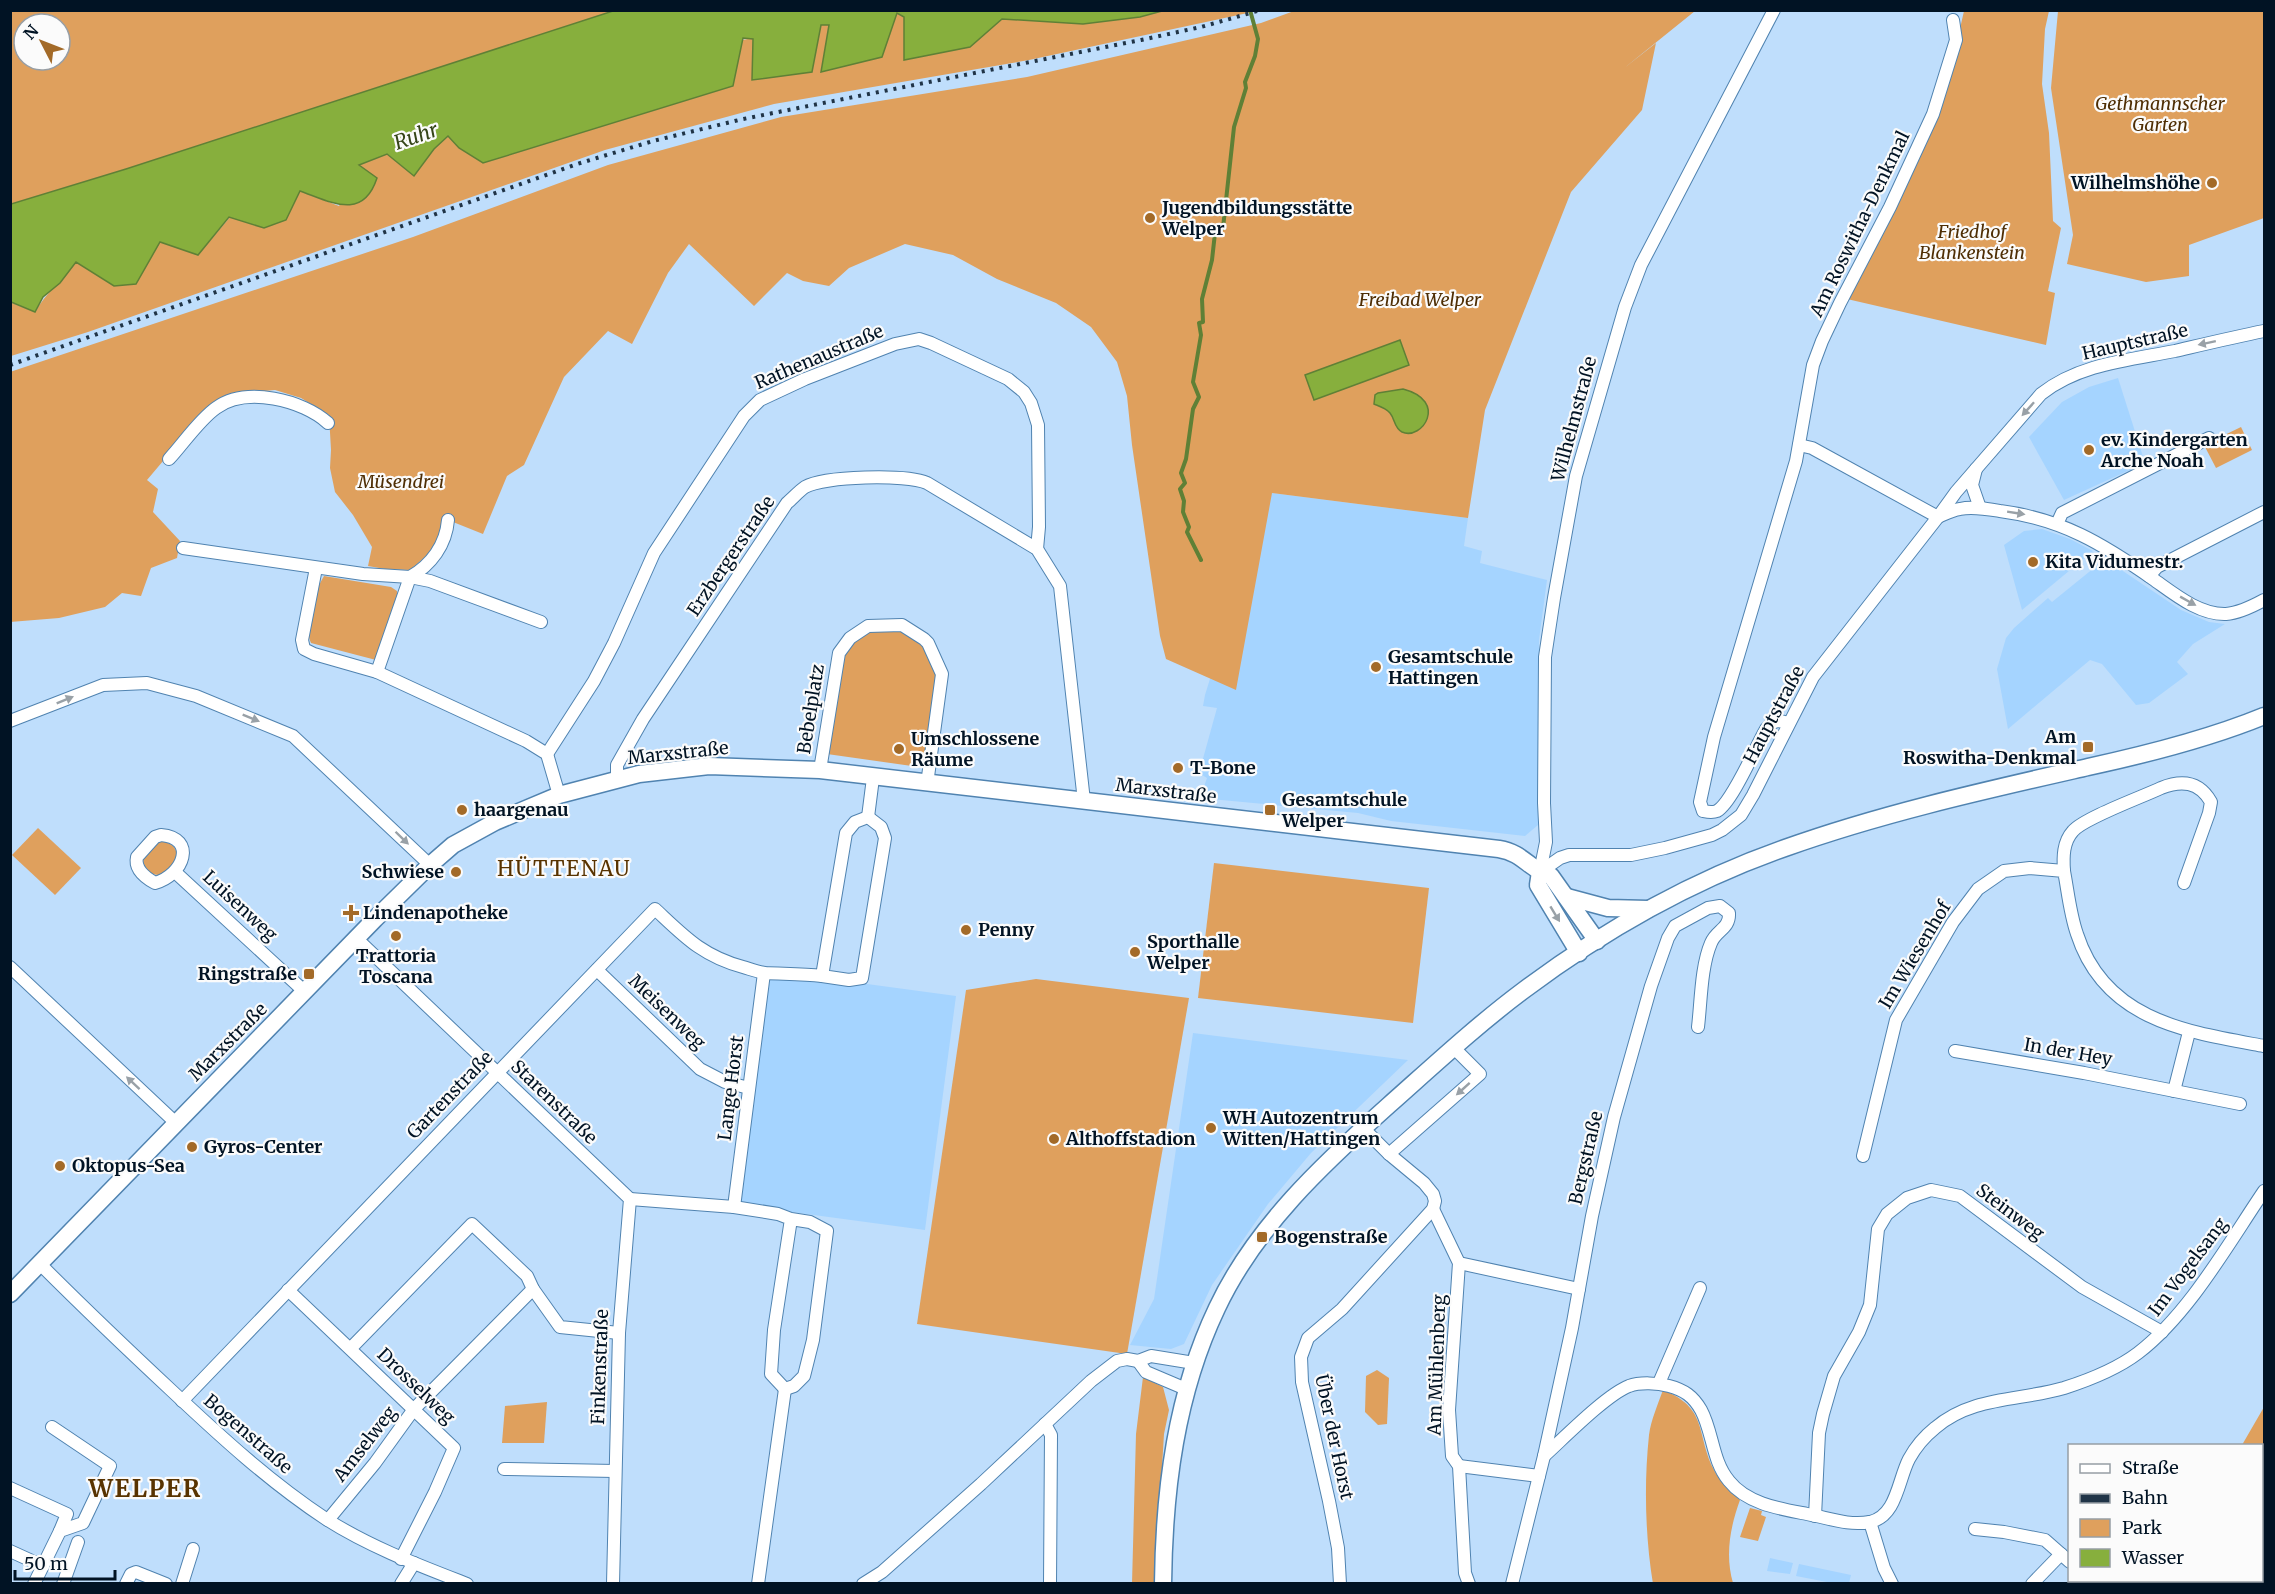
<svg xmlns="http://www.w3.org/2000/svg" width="2275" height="1594" viewBox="0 0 2275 1594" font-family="Merriweather,serif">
<rect width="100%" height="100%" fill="#bfdefc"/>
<g fill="#a5d4ff">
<path d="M 2118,378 L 2145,463 L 2064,500 L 2029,437 L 2062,402 L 2089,387 Z"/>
<path d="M 1264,492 L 1468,518 L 1464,546 L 1482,551 L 1480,563 L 1547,580 L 1539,640 L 1538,825 L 1525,836 L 1391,821 L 1358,813 L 1200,798 L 1207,778 L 1199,773 L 1217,708 L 1203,706 L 1205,695 L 1238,588 Z"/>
<path d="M 2042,529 L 2070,539 L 2093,551 L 2022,610 L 2004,545 L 2024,531 Z"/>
<path d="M 2105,559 L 2181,610 L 2209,622 L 2225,624 L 2193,644 L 2177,662 L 2188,674 L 2149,703 L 2136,705 L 2102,664 L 2090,660 L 2008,729 L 1997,669 L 2006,638 L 2014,628 L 2048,598 L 2052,602 Z"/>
<path d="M 771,971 L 956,996 L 925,1230 L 739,1205 Z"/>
<path d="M 1193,1033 L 1408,1060 L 1311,1153 L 1268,1204 L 1212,1285 L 1184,1344 L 1171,1349 L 1130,1345 L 1154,1299 Z"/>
<path d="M 1770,1558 L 1793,1563 L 1790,1574 L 1767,1571 Z"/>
<path d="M 1799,1564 L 1851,1575 L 1849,1583 L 1832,1583 L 1796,1576 Z"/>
</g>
<g fill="#dfa05d" fill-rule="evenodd">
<path d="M 10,11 L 616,11 L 126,169 L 11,204 ZM 24,24 L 60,24 L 60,60 L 24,60 Z"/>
<path d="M 1162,11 L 1257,11 L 1029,60 L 774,104 L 605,150 L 88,332 L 11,356 L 10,302 L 35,312 C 46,293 63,279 76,261 L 114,286 L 160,242 L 198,255 L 230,217 L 264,228 L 300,191 L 339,206 L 359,165 L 387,154 L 414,176 L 434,149 L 448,136 L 459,148 L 483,163 L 733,86 L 742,40 L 753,38 L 753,80 L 821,25 L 829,24 L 821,72 L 897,13 L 904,16 L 904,59 L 970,47 L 1002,19 L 1083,24 L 1140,17 Z"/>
<path d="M 1294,11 L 1695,11 L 1623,69 L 1656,43 L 1642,110 L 1571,192 L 1485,410 L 1468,518 L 1272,493 L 1236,690 L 1166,659 L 1160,636 L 1132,445 L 1127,396 L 1117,362 L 1091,327 L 1056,303 L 997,279 L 953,255 L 905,244 L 849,268 L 829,286 L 803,281 L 787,273 L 754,306 L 689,244 L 668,273 L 632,344 L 608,331 L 564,377 L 524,465 L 507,476 L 483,534 L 448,520 L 432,551 L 410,570 L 385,569 L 368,566 L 372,547 L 353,515 L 335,492 L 330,468 L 331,450 L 329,415 L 301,398 L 275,390 L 235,394 L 207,409 L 147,480 L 158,489 L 153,512 L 180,541 L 177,558 L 151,568 L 141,596 L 122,593 L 105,607 L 59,618 L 10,622 L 10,372 L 413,237 L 608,165 L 781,117 L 1027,77 L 1261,23 Z"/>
<path d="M 1964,11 L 2049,11 L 2045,29 L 2042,84 L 2049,133 L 2053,221 L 2061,228 L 2048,291 L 2055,293 L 2046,345 L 1847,299 L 1956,46 Z"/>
<path d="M 2058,11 L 2264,11 L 2264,218 L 2189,245 L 2189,276 L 2146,282 L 2067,264 L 2073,235 L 2051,88 Z"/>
<path d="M 2241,427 L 2252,450 L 2216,468 L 2204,445 Z"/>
<path d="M 324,576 L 391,587 L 397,591 L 397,595 L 376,660 L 311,643 C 303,627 315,590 324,576 Z"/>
<path d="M 899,629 L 925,645 L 937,677 L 926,768 L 827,754 L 842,653 L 852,639 L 870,630 Z"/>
<path d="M 38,828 L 81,868 L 55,895 L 12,855 Z"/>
<path d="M 160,841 C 171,843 177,846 177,858 C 167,873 160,882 144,868 L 143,859 Z"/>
<path d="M 1214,863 L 1429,888 L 1413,1023 L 1198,998 Z"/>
<path d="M 1036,979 L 1189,998 L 1127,1354 L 917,1324 L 966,990 Z"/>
<path d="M 1377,1370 L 1389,1378 L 1387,1424 L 1378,1425 L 1365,1412 L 1366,1376 Z"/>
<path d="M 1143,1377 L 1163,1387 L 1169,1410 L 1164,1434 L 1155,1583 L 1132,1584 L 1136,1434 Z"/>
<path d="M 1663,1390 C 1708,1408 1696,1433 1713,1468 C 1719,1481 1729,1490 1740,1500 C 1730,1527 1725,1556 1733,1583 L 1653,1584 C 1645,1535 1644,1483 1649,1435 C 1651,1420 1658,1404 1663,1390 Z"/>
<path d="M 547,1402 L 544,1443 L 502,1443 L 505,1406 Z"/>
<path d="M 2264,1407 L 2264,1489 L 2262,1486 L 2262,1446 L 2242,1445 Z"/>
<path d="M 2264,1496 L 2264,1583 L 2243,1583 L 2241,1581 L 2262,1580 L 2262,1499 Z"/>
<path d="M 1750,1508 L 1762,1511 L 1761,1515 L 1766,1517 L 1758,1541 L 1740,1537 Z"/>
</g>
<g fill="#87af3d" stroke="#5f8036" stroke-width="1.5">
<path d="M 616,10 L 1162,11 L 1140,17 L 1083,24 L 1002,19 L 970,47 L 904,60 L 904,17 L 897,13 L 882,57 L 821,72 L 829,25 L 821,25 L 812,72 L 752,80 L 753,39 L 743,38 L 733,86 L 483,163 L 459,148 L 448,136 L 434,149 L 414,176 L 387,154 L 359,165 L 377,178 C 363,221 331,202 300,191 L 286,220 L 264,228 L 229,217 L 198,255 L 160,242 L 136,284 L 114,286 L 76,262 L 60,283 L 43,297 L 35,312 L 11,302 L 11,204 L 126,169 Z"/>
<path d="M 1400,340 L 1409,365 L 1314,400 L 1305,375 Z"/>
<path d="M 1403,389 C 1449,401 1422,441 1402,432 C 1394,428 1395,419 1390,413 C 1386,408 1379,406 1374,404 L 1375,395 L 1378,393 Z"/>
</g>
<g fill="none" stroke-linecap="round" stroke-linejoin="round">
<path stroke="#5f8036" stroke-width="4" d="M 1201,560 L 1187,532 L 1189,527 L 1183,512 L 1184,501 L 1180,489 L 1185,483 L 1181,473 L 1186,459 L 1193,409 L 1199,397 L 1193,382 L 1201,335 L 1199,323 L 1203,322 L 1202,299 L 1212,260 L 1215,233 L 1223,228 L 1234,127 L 1246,88 L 1245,82 L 1255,56 L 1258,39 L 1250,10"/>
<defs>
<g id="street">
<path d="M 1799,445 L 1812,448 L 1938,517"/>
<path d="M 169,459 C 183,444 199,420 216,408 C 246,386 303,400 328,423"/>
<path d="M 1976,469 L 1972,485 L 1980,508"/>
<path d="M 1938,517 C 1945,514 1952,510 1960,509 C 1972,506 1988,509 2000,511 C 2062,519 2103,544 2153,579 C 2173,593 2199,615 2226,614 C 2239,613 2253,606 2264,600"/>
<path d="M 448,520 C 446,545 431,565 410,577 L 430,581 L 541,622"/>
<path d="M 2057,524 L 2062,513 L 2209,438"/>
<path d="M 183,548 L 363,574 L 410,577 L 377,672"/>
<path d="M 316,568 L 302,640 L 304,649 L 314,654 L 377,672 L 526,741 L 547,754 L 559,795"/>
<path d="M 2149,576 L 2157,567 L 2264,512"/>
<path d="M 10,721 L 103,685 L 147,683 L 196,696 L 293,736 L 430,865"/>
<path d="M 1789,723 C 1778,720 1774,720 1766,729 C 1756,746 1732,803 1717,811 C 1712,813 1708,812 1703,811 L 1700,802 L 1714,737 L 1796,461 L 1813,365 L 1822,341 L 1840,303 L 1890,207 L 1933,114 L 1956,40 L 1953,20"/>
<path d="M 547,754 L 594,681 L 614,643 L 654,553 L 744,416 L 760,400 L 805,379 L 895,344 L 919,339 L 931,343 L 1008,379 L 1024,392 L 1031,403 L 1038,425 L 1039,527 L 1037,549"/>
<path d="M 820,770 L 839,653 L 850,638 L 868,626 L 902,625 L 924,639 L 928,643 L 942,674 L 927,784"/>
<path d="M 617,779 L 617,765 L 643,719 L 787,503 C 793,498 799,491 805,487 C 824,476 906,474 927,483 L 1037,549 L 1060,586 L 1084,801"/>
<path d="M 868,817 L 881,827 L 885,838 L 862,978 L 849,980 L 822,976 L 846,833 L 855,822 Z"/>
<path d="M 868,817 L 873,778"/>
<path d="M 161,835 C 197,838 184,875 155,883 C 146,878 134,870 137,857 L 155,837 Z"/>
<path d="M 2064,871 C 2063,857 2063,842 2073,831 C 2084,818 2142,797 2161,788 C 2181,780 2199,781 2211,802 L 2209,813 L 2184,883"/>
<path d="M 175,872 L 305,992"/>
<path d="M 1540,872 L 1560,858 L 1569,855 L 1631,855 L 1665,848 L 1712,835 L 1722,830 L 1741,815 L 1753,795 L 1813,677 L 1938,517 L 1956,492 L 2041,394 C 2079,364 2129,360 2175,351 C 2205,344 2234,337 2264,331"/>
<path d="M 1540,872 L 1546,842 L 1544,803 L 1545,657 L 1554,598 L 1576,476 L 1625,307 L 1641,265 L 1774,10"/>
<path d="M 356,938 L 630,1199 L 619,1333 L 613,1584"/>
<path d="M 10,967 L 176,1123"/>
<path d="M 597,970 L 700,1069 L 725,1082 L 749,1088"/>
<path d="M 1955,1051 L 2084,1073 L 2240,1104"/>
<path d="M 2174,1091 L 2189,1032"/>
<path d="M 1389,1154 L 1480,1074 L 1454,1048"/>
<path d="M 1863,1156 L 1896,1020 L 1953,922 L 1978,889 L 2004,871 L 2030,868 L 2064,871 C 2068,892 2070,914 2077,934 C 2105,1021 2188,1032 2264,1046"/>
<path d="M 630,1199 L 734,1207 L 778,1214 L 791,1219 L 774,1330 L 771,1374 L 785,1389 L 794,1386 L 804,1376 L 813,1340 L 827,1231 L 810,1222 L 791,1219"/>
<path d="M 734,1207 L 764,973"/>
<path d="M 1433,1209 L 1459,1263 L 1449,1410 L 1452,1456 L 1459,1466 L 1465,1573 L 1469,1584"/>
<path d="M 1459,1263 L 1579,1289"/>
<path d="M 40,1264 C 83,1307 127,1349 172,1391 C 221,1437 270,1482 326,1519 C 370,1547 418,1565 467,1584"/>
<path d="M 288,1290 L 454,1448 L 435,1492 L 401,1559"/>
<path d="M 351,1348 L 472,1224 L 527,1276 L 533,1289"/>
<path d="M 1138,1361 L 1146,1372 L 1186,1389"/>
<path d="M 1659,1383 L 1700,1288"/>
<path d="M 182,1401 L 655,909 C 684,936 702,956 743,967 C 750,969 758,972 765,973 C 784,974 803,974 822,976"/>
<path d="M 1045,1424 L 1051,1435 L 1050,1584"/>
<path d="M 1544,1456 C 1564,1438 1606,1395 1629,1386 C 1640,1382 1658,1383 1669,1386 C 1684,1390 1693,1396 1701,1410 C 1713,1432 1712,1461 1729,1481 C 1747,1504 1781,1509 1807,1514 C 1829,1518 1848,1526 1870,1522"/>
<path d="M 1459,1466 L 1539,1476"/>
<path d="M 504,1469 L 615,1471"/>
<path d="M 10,1488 L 67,1514 L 60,1531"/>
<path d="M 1815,1516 L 1819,1433 L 1823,1414 L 1834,1376 L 1859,1332 L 1870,1305 L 1878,1229 L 1887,1214 L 1907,1198 L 1931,1190 L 1960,1196 L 2082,1287 L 2162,1332"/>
<path d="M 328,1520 L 375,1463 L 414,1409 L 533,1289 L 560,1327 L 619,1333"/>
<path d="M 1975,1529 L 2004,1532 L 2045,1540 L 2070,1562"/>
<path d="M 10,1551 L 43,1566"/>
<path d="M 2089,1580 L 2092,1584"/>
<path d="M 34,1584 L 60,1531 L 83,1523 L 110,1466 L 52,1427"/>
<path d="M 63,1584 L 78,1542"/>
<path d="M 126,1584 L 131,1574 L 136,1572 L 166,1584"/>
<path d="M 182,1584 L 193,1549"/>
<path d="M 401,1584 L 414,1563"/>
<path d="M 758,1584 L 785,1389"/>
<path d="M 863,1584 L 882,1572 L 981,1484 L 1091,1381 L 1117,1361 L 1127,1359 L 1138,1361 L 1151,1356 L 1194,1363"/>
<path d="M 1340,1584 L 1338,1548 L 1329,1501 L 1302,1382 L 1301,1357 L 1308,1338 L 1342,1309 L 1433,1209 L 1435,1201 L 1433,1194 L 1424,1183 L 1389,1154 L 1363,1128"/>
<path d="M 1512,1584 L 1544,1456 L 1572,1328 L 1592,1216 L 1614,1117 L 1651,986 L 1668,938 L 1675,926 L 1708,908 L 1720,906 L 1729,913 C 1730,929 1716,930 1711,943 C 1701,966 1701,1002 1698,1027"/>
<path d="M 1892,1584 L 1884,1568 L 1870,1522 C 1897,1516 1898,1480 1909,1459 C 1915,1448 1925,1436 1935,1428 C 1972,1396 2020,1401 2064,1388 C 2089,1380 2117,1369 2138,1353 C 2189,1314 2228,1244 2264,1191"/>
<path d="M 2032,1584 L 2061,1554"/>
</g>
<g id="secondary">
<path d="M 1540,872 L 1538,885 L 1579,953"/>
<path d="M 1567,897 L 1608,908 L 1648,909"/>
<path d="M 10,1294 L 375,919 L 430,865 L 453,845 L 495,822 L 559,795 L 639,774 L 709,766 L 820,770 L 1499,849 C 1524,853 1529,870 1551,876 L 1597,941"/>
<path d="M 1163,1584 C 1164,1489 1176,1394 1217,1308 C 1255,1227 1324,1163 1389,1105 C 1433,1066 1477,1025 1524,990 C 1603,931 1691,881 1785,848 C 1883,813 1987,790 2088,767 C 2148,754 2208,739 2264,716"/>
</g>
</defs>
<use href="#street" stroke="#5083b0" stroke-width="14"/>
<use href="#secondary" stroke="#5083b0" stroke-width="19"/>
<use href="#street" stroke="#fff" stroke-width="12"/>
<use href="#secondary" stroke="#fff" stroke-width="16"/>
<path stroke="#203447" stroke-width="4" stroke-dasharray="3 6" stroke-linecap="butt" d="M 10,365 L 577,164 L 653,141 L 743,119 L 1141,40 L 1201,27 L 1261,10"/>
</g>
<defs><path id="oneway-solid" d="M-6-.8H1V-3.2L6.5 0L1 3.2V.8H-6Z" transform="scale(1.5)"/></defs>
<g fill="#99a1a7">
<use href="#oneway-solid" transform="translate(2207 343) rotate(168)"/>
<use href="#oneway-solid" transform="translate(2028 409) rotate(132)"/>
<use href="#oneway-solid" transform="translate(2016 513) rotate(9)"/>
<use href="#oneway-solid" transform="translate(2188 601) rotate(29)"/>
<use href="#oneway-solid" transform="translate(65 700) rotate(-22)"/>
<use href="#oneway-solid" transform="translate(251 718) rotate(22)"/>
<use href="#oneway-solid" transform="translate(402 838) rotate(44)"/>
<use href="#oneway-solid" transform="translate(1555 914) rotate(59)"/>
<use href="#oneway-solid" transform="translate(133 1083) rotate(-137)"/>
<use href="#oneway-solid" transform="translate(1463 1089) rotate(138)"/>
</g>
<g fill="#a36a28" stroke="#fbfbfb" stroke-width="2">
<circle cx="2212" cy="183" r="6"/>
<circle cx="1150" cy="218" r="6"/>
<circle cx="2089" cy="450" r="6"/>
<circle cx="2033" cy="562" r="6"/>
<circle cx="1376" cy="667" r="6"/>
<rect x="2082" y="741" width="12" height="12" rx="3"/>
<circle cx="899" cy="749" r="6"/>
<circle cx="1178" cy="768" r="6"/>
<circle cx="462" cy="810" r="6"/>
<rect x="1264" y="804" width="12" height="12" rx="3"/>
<circle cx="456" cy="872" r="6"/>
<path d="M348 904h6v6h6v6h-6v6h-6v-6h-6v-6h6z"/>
<circle cx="966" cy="930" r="6"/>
<circle cx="396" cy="936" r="6"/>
<circle cx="1135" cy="952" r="6"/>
<rect x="303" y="968" width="12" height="12" rx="3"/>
<circle cx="1211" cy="1128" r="6"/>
<circle cx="1054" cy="1139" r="6"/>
<circle cx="192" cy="1147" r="6"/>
<circle cx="60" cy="1166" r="6"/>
<rect x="1256" y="1231" width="12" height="12" rx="3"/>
</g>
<g text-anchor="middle" stroke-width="4.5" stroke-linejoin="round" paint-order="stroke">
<g font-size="18" font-style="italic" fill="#4f2e04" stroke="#fbfbfb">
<text x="2160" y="110">Gethmannscher<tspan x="2160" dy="21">Garten</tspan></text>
<text x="1972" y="238">Friedhof<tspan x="1972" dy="21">Blankenstein</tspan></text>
<text x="1420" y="306">Freibad Welper</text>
<text x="401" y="488">Müsendrei</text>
</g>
<g font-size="18" font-weight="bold" fill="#011324" stroke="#fbfbfb" text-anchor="start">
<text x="2200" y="189" text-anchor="end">Wilhelmshöhe</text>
<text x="1162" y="214">Jugendbildungsstätte<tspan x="1162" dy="21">Welper</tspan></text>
<text x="2101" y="446">ev. Kindergarten<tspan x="2101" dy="21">Arche Noah</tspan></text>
<text x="2045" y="568">Kita Vidumestr.</text>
<text x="1388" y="663">Gesamtschule<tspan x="1388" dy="21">Hattingen</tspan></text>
<text x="2076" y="743" text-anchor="end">Am<tspan x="2076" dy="21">Roswitha-Denkmal</tspan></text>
<text x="911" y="745">Umschlossene<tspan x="911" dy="21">Räume</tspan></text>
<text x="1190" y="774">T-Bone</text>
<text x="1282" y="806">Gesamtschule<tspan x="1282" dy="21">Welper</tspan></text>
<text x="474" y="816">haargenau</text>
<text x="444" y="878" text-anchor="end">Schwiese</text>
<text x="363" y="919">Lindenapotheke</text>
<text x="978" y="936">Penny</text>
<text x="1147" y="948">Sporthalle<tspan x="1147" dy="21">Welper</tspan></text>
<text x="396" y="962" text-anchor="middle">Trattoria<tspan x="396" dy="21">Toscana</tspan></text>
<text x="297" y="980" text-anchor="end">Ringstraße</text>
<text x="1223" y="1124">WH Autozentrum<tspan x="1223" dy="21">Witten/Hattingen</tspan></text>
<text x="1066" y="1145">Althoffstadion</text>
<text x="204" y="1153">Gyros-Center</text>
<text x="72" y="1172">Oktopus-Sea</text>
<text x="1274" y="1243">Bogenstraße</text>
</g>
<g font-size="18" fill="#011324" stroke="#fbfbfb">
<text transform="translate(1860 224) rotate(-64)" y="6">Am Roswitha-Denkmal</text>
<text transform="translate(2135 342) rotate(-13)" y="6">Hauptstraße</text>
<text transform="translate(819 357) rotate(-23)" y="6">Rathenaustraße</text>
<text transform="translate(1574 419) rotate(-75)" y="6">Wilhelmstraße</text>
<text transform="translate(731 556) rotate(-56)" y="6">Erzbergerstraße</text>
<text transform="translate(811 709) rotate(-81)" y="6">Bebelplatz</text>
<text transform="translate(1774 715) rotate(-62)" y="6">Hauptstraße</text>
<text transform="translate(678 753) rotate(-6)" y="6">Marxstraße</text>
<text transform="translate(1166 791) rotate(7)" y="6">Marxstraße</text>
<text transform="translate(240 906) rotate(43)" y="6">Luisenweg</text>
<text transform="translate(1915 955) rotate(-59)" y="6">Im Wiesenhof</text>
<text transform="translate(667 1012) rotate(44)" y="6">Meisenweg</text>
<text transform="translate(228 1042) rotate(-45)" y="6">Marxstraße</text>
<text transform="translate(2068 1052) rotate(10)" y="6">In der Hey</text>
<text transform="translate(731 1088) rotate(-83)" y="6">Lange Horst</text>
<text transform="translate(450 1095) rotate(-46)" y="6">Gartenstraße</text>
<text transform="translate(554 1102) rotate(44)" y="6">Starenstraße</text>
<text transform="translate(1586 1158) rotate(-77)" y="6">Bergstraße</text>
<text transform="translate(2010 1212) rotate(37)" y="6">Steinweg</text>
<text transform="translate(2188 1267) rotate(-53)" y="6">Im Vogelsang</text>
<text transform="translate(1437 1365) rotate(-88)" y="6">Am Mühlenberg</text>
<text transform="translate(600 1367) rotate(-88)" y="6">Finkenstraße</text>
<text transform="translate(416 1386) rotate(44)" y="6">Drosselweg</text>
<text transform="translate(248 1434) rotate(41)" y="6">Bogenstraße</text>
<text transform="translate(1334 1437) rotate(78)" y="6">Über der Horst</text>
<text transform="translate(365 1444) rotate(-52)" y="6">Amselweg</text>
</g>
<g font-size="20" font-style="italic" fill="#354518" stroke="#fbfbfb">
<text transform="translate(416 136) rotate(-19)" y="7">Ruhr</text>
</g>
<g font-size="21" letter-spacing="1.5" fill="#583300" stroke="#fbfbfb">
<text x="564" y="876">HÜTTENAU</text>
</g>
<g font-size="24" font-weight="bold" letter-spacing="1.5" fill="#583300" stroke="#fbfbfb">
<text x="145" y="1497">WELPER</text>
</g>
</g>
<rect width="2275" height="1594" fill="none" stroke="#011324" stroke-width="24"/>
<rect x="2068" y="1444" width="195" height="138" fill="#fbfbfb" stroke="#979ea5" stroke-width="1.5"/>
<rect x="2080" y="1464" width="30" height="9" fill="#ffffff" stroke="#979ea5" stroke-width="1.5"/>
<text x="2122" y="1474" font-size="18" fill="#011324">Straße</text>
<rect x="2080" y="1494" width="30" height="9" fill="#203447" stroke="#979ea5" stroke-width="1.5"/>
<text x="2122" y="1504" font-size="18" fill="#011324">Bahn</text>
<rect x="2080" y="1519" width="30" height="18" fill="#dfa05d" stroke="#979ea5" stroke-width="1.5"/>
<text x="2122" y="1534" font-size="18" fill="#011324">Park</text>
<rect x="2080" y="1549" width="30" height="18" fill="#87af3d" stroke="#979ea5" stroke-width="1.5"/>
<text x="2122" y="1564" font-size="18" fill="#011324">Wasser</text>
<g transform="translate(42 42) rotate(312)"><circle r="28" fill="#fbfbfb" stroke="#979ea5" stroke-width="1.5"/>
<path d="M0-4.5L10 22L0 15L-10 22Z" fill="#a36a28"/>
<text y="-9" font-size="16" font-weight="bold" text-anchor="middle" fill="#011324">N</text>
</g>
<path d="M15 1570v9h100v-9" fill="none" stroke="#011324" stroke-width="3"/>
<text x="24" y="1570" font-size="18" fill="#011324" stroke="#fbfbfb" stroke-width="4.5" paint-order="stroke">50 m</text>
</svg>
